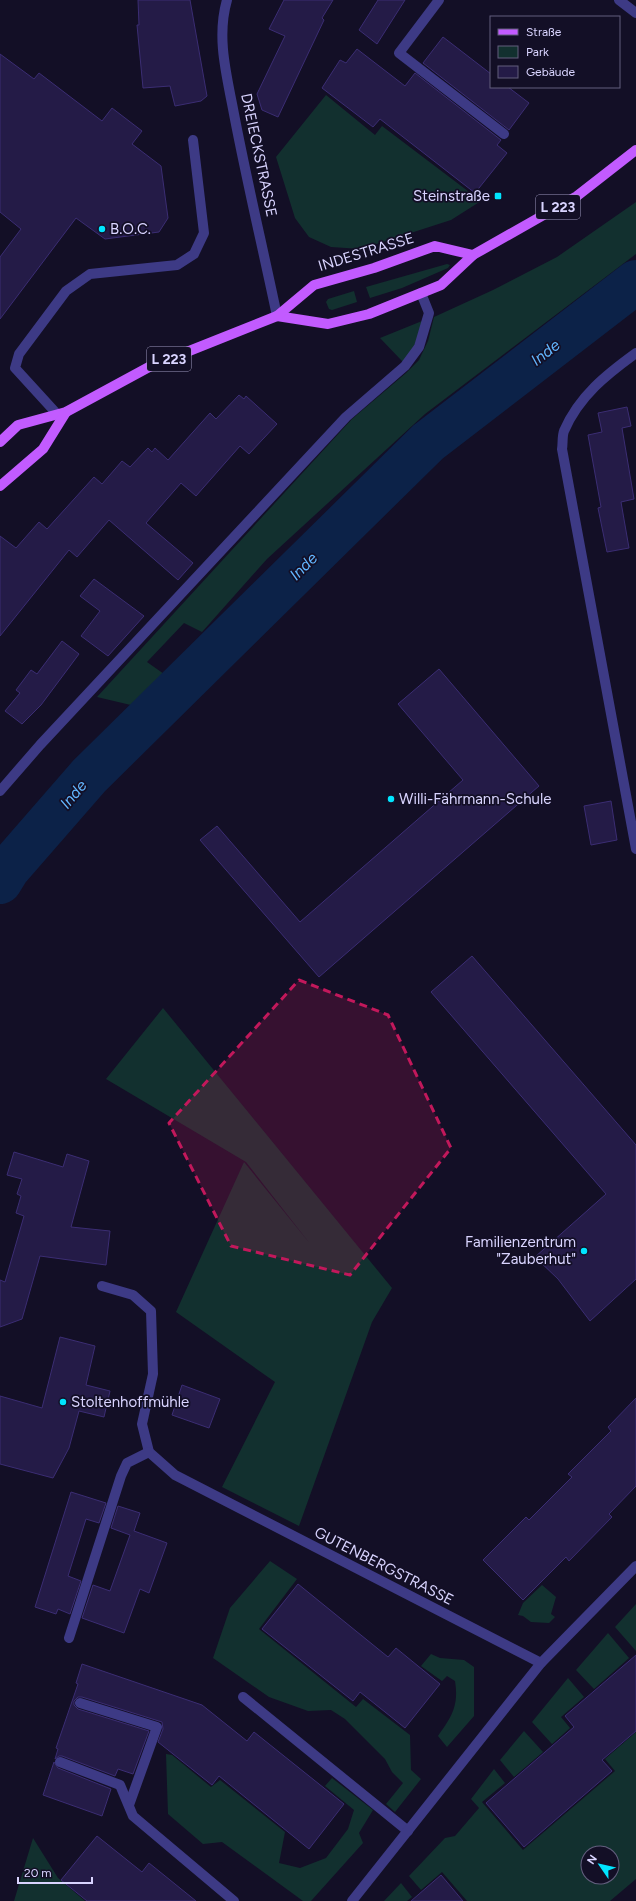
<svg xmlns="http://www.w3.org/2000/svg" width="636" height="1901" viewBox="0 0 636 1901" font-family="Figtree,sans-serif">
<rect width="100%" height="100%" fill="#130f26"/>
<g fill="#12302f" fill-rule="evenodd">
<path d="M 326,95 L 375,135 L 382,126 L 481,201 L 451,220 L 361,249 L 331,247 L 309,237 L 295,218 L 276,157 Z"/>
<path d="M 636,202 L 636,254 L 425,414 L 267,559 L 202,632 L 184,623 L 147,662 L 164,674 L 135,706 L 97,697 L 352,419 L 406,373 L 419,360 L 428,341 L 434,317 L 493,290 L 557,257 Z"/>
<path d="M 447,264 L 450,265 L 448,268 L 402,288 L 370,298 L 366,287 Z"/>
<path d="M 354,291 L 357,302 L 332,310 L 329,309 L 326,302 L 328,299 Z"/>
<path d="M 422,321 L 415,346 L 403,362 L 380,338 Z"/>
<path d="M 163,1008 L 392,1288 L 372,1322 L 299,1526 L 222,1487 L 275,1382 L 176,1312 L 244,1162 L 311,1245 L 246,1162 L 106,1079 Z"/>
<path d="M 270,1561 L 297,1579 L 259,1629 L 356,1707 L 363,1699 L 410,1735 L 411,1770 L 421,1779 L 395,1812 L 386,1804 L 403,1783 L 392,1772 L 385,1759 L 345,1719 L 331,1710 L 308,1711 L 269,1697 L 213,1658 L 230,1608 Z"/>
<path d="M 542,1585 L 556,1597 L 551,1614 L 555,1617 L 549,1623 L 531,1622 L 523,1616 L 518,1615 L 523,1603 Z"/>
<path d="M 636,1604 L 636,1651 L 615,1627 Z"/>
<path d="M 608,1633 L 629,1658 L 594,1689 L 576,1670 Z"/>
<path d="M 431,1654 L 440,1658 L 464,1660 L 474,1667 L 474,1716 L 447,1747 L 438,1736 C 452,1716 459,1706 455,1681 L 447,1676 L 442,1681 L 421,1666 Z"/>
<path d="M 568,1678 L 584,1697 L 561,1717 L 570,1728 L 552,1744 L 532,1722 Z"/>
<path d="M 524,1731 L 543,1752 L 514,1777 L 500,1760 Z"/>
<path d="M 636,1732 L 636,1879 L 610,1901 L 467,1901 L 442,1872 L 421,1890 L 409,1876 L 445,1838 L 455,1836 L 479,1808 L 471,1799 L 494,1769 L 505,1783 L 482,1802 L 523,1850 L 615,1771 L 605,1759 ZM 588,1853 L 612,1853 L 612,1877 L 588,1877 Z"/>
<path d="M 166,1754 L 172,1755 L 211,1787 L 220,1780 L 285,1832 L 279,1863 L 300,1868 L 326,1858 L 348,1829 L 354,1810 L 325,1786 L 332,1778 L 373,1810 L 359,1833 L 363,1843 L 311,1901 L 303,1901 L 222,1842 L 203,1844 L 168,1814 Z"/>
<path d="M 33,1838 L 58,1878 L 85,1901 L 14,1901 Z"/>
<path d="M 401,1883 L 412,1897 L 407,1901 L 384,1901 Z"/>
</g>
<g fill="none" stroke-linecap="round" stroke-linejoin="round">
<path stroke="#0c2248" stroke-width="44" d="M 0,882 L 8,869 L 89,776 L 428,442 L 636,282"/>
</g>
<g fill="#241b47" stroke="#3b2d73">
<path d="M 138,0 L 190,0 L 207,96 L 201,101 L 175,106 L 170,86 L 143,88 L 137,25 L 139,25 Z"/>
<path d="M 284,0 L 333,0 L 322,18 L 324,20 L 278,117 L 262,110 L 257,94 L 285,36 L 269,29 Z"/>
<path d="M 378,0 L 405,0 L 377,44 L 359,30 Z"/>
<path d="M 443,37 L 491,74 L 491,87 L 508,87 L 529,103 L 509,130 L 423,63 Z"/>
<path d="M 357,49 L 405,86 L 415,73 L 501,140 L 497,145 L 507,153 L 475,193 L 380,119 L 373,127 L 322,88 L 340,60 L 346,63 Z"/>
<path d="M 0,54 L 34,79 L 39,73 L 102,121 L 112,108 L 142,131 L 132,144 L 161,166 L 168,218 L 159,232 L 105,239 L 76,218 L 0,319 L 0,257 L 21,229 L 0,212 Z"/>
<path d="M 239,395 L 244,399 L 246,396 L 277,424 L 249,454 L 240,446 L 196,496 L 181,483 L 146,523 L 193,563 L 178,580 L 109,520 L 77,557 L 69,550 L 0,636 L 0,536 L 16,548 L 39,522 L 47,529 L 94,477 L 102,484 L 122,461 L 130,467 L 148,448 L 152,452 L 155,448 L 168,460 L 210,413 L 216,419 Z"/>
<path d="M 627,407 L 631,426 L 622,428 L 634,499 L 621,502 L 629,548 L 607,552 L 598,508 L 601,507 L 588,435 L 602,432 L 598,413 Z"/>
<path d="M 94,579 L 144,616 L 108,656 L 81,636 L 100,611 L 80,596 Z"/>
<path d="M 62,641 L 79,654 L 41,705 L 22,724 L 5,711 L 20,693 L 16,690 L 31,670 L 37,674 Z"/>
<path d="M 439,669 L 539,786 L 319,977 L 200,840 L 217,826 L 300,922 L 463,780 L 398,704 Z"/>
<path d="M 611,801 L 617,840 L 591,845 L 584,806 Z"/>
<path d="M 472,956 L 636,1145 L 636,1279 L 590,1321 L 558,1279 L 535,1257 L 606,1194 L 431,992 Z"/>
<path d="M 14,1152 L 63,1167 L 67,1154 L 89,1161 L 71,1227 L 110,1231 L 106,1265 L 40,1256 L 22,1319 L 0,1327 L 0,1280 L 5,1282 L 24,1216 L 16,1213 L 21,1196 L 17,1194 L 22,1179 L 7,1175 Z"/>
<path d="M 60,1337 L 95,1346 L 86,1385 L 110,1391 L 104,1417 L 79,1411 L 69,1448 L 53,1478 L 0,1464 L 0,1396 L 42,1408 Z"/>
<path d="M 182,1385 L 220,1399 L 209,1428 L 172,1415 Z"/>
<path d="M 636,1398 L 636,1486 L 609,1514 L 612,1517 L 569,1561 L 566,1557 L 523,1600 L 483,1560 L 526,1517 L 529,1520 L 572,1477 L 568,1474 L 611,1431 L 608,1427 Z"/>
<path d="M 71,1492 L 106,1503 L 99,1523 L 86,1519 L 68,1576 L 81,1581 L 70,1614 L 58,1609 L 56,1614 L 35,1607 Z"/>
<path d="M 118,1506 L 140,1513 L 134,1531 L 167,1543 L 149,1593 L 140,1589 L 124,1633 L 82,1618 L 93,1585 L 110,1591 L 130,1535 L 111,1528 Z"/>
<path d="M 298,1584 L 388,1657 L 396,1648 L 440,1684 L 405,1728 L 360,1692 L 353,1701 L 262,1629 Z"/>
<path d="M 636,1655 L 636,1731 L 602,1760 L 612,1771 L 524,1847 L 486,1803 L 574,1727 L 565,1716 Z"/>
<path d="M 82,1664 L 202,1705 L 247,1741 L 254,1732 L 344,1804 L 309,1849 L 219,1776 L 212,1785 L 158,1742 L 163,1729 L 162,1722 L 82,1697 L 78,1697 L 74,1701 L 74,1705 L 78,1709 L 149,1731 L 133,1774 L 118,1769 L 115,1776 L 62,1756 L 59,1756 L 55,1759 L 58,1749 L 56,1748 L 78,1684 L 76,1683 Z"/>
<path d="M 54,1762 L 58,1768 L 111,1789 L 102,1816 L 43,1795 Z"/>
<path d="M 97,1836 L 142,1872 L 149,1863 L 196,1901 L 87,1901 L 61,1880 Z"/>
<path d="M 441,1875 L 463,1901 L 411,1901 Z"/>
</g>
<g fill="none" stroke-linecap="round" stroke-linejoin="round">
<g stroke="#3d3a85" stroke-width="10">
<path d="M 227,0 C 216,38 227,76 234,114 C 247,182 263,249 277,316"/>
<path d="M 439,0 L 399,53 L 504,134"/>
<path d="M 619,0 L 636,13"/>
<path d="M 636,353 C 607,374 579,396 564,431 C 562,436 563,444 562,449 L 636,849"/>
<path d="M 57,414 L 15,368 L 19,354 L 66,291 L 90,274 L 177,265 L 194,254 L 204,233 L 193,140"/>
<path d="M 0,791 L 40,745 L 346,417 L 405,366 L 419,347 L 429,313 L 421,293"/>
<path d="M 102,1286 L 133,1295 L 151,1311 L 153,1374 L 142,1424 L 149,1452 L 175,1475 L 541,1663"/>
<path d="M 69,1638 L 121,1476 L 127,1463 L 149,1452"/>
<path d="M 243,1697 L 408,1831"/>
<path d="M 80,1703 L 157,1727 L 129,1805"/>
<path d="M 60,1762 L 120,1785 L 133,1816 L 234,1901"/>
<path d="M 352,1901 L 541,1663 L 636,1566"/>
</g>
<g stroke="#c25bff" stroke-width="10">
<path d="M 277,316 L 328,324 L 369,314 L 441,285 L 473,255 L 577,196 L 636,150"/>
<path d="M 0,442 L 18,425 L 66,412 L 149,367 L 277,316 L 314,285 L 374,268 L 435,246 L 473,255"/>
<path d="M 0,486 L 43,449 L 66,412"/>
</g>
</g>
<path fill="#c2185b" fill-opacity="0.2" stroke="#c2185b" stroke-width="3" stroke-dasharray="8 5" stroke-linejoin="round" d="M 299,980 L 388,1015 L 451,1148 L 350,1275 L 231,1246 L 169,1123 Z"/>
<g fill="#00e5ff" stroke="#130f26" stroke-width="1.5">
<rect x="494" y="192" width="8" height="8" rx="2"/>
<circle cx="102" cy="229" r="4"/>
<circle cx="391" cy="799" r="4"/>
<circle cx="584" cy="1251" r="4"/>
<circle cx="63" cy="1402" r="4"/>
</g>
<g text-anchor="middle" stroke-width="3.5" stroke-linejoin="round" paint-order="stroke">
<g fill="#130f26" stroke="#9e99be" stroke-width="1">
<rect x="536" y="195" width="44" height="24" rx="3"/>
<rect x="147" y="347" width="44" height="24" rx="3"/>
</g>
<g font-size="14" font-weight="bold" fill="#d9d4ff">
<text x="558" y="212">L 223</text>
<text x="169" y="364">L 223</text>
</g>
<g font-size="15" fill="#d9d4ff" stroke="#130f26">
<text transform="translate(259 155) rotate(78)" y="5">DREIECKSTRASSE</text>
<text transform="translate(366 252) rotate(-17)" y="5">INDESTRASSE</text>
<text transform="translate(384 1566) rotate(27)" y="5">GUTENBERGSTRASSE</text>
</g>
<g font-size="15" fill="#d9d4ff" stroke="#130f26" text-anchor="start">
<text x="490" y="201" text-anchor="end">Steinstraße</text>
<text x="110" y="234">B.O.C.</text>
<text x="399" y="804">Willi-Fährmann-Schule</text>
<text x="576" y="1247" text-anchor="end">Familienzentrum<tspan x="576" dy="17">"Zauberhut"</tspan></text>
<text x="71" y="1407">Stoltenhoffmühle</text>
</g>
<g font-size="16" font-style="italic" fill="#62b6ff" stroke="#130f26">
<text transform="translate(545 352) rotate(-38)" y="6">Inde</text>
<text transform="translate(303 566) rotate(-45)" y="6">Inde</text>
<text transform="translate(73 794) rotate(-50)" y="6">Inde</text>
</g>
</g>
<rect x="490" y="16" width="130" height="72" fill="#130f26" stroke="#625e7d"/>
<rect x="498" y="29" width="20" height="6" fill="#c25bff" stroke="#625e7d"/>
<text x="526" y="36" font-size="12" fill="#d9d4ff">Straße</text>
<rect x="498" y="46" width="20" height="12" fill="#12302f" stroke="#625e7d"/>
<text x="526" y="56" font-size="12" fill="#d9d4ff">Park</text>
<rect x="498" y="66" width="20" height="12" fill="#241b47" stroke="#625e7d"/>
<text x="526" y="76" font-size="12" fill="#d9d4ff">Gebäude</text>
<g transform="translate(600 1865) rotate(304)"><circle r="19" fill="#130f26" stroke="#625e7d"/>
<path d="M0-3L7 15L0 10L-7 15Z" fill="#00e5ff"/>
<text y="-6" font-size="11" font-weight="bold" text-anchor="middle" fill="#d9d4ff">N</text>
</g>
<path d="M18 1877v6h74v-6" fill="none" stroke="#d9d4ff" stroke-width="2"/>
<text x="24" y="1877" font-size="12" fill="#d9d4ff" stroke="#130f26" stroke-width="3" paint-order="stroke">20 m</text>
</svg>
